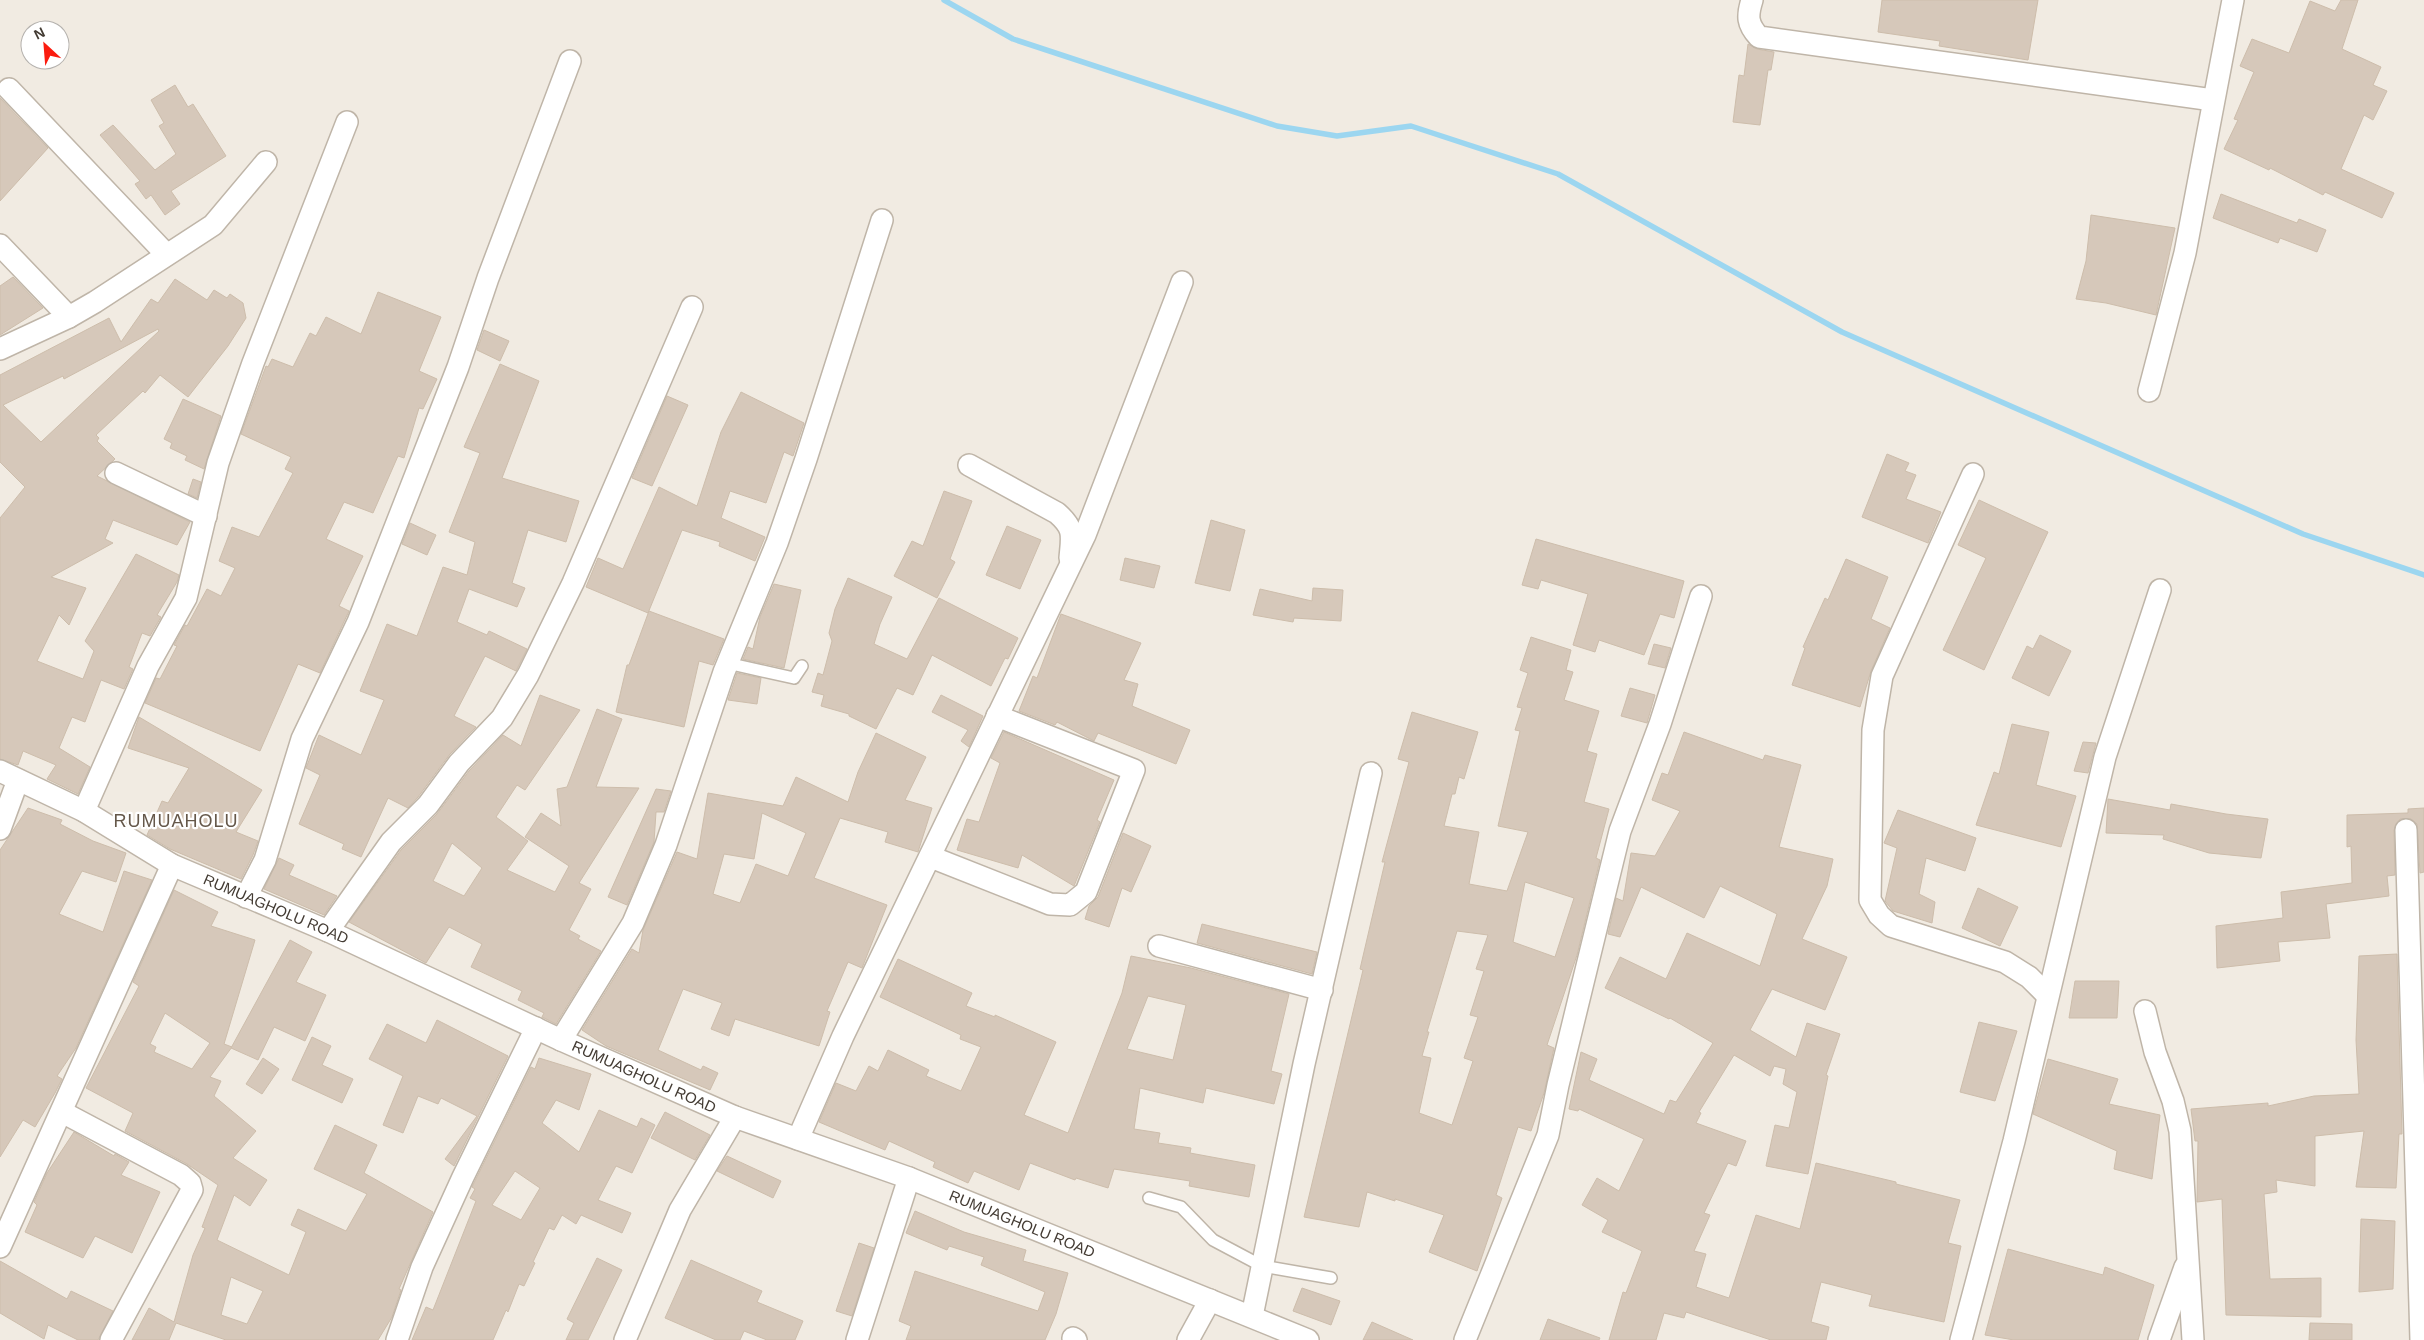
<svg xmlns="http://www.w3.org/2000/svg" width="2424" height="1340" viewBox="0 0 2424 1340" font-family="Helvetica,sans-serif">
<rect width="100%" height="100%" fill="#f1ebe2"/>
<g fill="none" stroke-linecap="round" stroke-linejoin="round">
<path stroke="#9cd6f0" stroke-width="5.5" d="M 944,0 L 1013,39 L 1277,126 L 1337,136 L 1411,126 L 1558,174 L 1842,332 L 2303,534 L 2424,575"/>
</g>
<g fill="#d6c8ba" stroke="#cdbdab" fill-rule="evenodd">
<path d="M 1882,0 L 2038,0 L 2028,60 L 1939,46 L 1940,41 L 1878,32 Z"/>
<path d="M 2341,0 L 2358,0 L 2342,49 L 2381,67 L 2373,85 L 2387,91 L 2373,120 L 2364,115 L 2341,169 L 2394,193 L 2382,218 L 2325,192 L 2323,195 L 2270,168 L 2269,170 L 2224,149 L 2238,120 L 2234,119 L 2254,72 L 2240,66 L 2252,39 L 2289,53 L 2310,1 L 2335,11 Z"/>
<path d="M 1748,44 L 1757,49 L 1774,52 L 1771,70 L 1768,70 L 1760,125 L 1733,122 L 1739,75 L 1744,76 Z"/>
<path d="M 175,85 L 188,107 L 193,104 L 226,156 L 171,191 L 180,204 L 165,215 L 151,195 L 146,199 L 135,184 L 140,181 L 100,135 L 113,125 L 155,170 L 176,154 L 159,126 L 164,123 L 151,100 Z"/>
<path d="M 0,98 L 48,148 L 0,201 Z"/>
<path d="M 2221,194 L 2297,223 L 2299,219 L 2326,230 L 2317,252 L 2280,238 L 2278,243 L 2213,218 Z"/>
<path d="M 2091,215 L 2175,228 L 2156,315 L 2106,303 L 2076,299 L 2086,261 Z"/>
<path d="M 13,277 L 43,308 L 0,335 L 0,286 Z"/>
<path d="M 175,279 L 207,300 L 214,290 L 227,298 L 230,294 L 243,303 L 246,318 L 228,346 L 188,397 L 160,375 L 145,393 L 143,391 L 96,435 L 99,438 L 97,441 L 115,459 L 97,476 L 190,522 L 177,545 L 113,520 L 105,539 L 113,543 L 51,577 L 86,588 L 69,625 L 59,615 L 37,661 L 83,679 L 94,651 L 85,641 L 136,554 L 179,575 L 177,582 L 157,615 L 161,617 L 150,636 L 142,633 L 129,667 L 133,669 L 124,689 L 101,680 L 85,722 L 72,717 L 59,748 L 90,767 L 78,794 L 47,779 L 56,765 L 23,751 L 18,765 L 0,759 L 0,518 L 25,487 L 0,462 L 0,375 L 109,318 L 121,342 L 151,299 L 158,303 ZM 158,329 L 159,331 L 41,442 L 3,405 L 63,376 L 64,379 Z"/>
<path d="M 378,292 L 441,317 L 419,371 L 437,379 L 423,409 L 419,408 L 404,458 L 398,456 L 373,513 L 344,502 L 326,539 L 363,556 L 339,606 L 349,611 L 320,673 L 298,664 L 260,751 L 145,703 L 156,678 L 160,679 L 177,646 L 174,645 L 185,625 L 187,626 L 207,589 L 221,596 L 235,568 L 219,561 L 232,527 L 259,537 L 293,473 L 285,469 L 291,457 L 241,434 L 266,366 L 268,367 L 272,359 L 293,367 L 310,333 L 316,336 L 326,317 L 361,334 Z"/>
<path d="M 484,330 L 509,341 L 500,361 L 477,350 Z"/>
<path d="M 500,364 L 539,381 L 502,478 L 579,501 L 566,542 L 528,530 L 512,583 L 525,588 L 517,607 L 469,589 L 457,622 L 487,635 L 489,631 L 527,649 L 516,671 L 485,656 L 454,716 L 476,727 L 450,754 L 418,797 L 408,808 L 388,798 L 361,857 L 342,849 L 344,844 L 299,824 L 320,775 L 306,768 L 319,735 L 361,755 L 384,700 L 360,691 L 387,624 L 417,636 L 443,567 L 467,575 L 475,542 L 449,532 L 480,453 L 464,447 Z"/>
<path d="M 741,392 L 804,423 L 793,456 L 784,452 L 766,503 L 730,491 L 721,518 L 765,537 L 755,561 L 719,546 L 720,542 L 682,530 L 648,613 L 586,587 L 598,558 L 623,569 L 659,487 L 697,506 L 721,432 Z"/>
<path d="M 667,396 L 688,405 L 652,486 L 632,478 Z"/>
<path d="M 183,399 L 221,416 L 204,469 L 185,460 L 187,456 L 170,448 L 172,443 L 164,439 Z"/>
<path d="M 1887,454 L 1909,463 L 1905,471 L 1916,475 L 1906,499 L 1941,512 L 1928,543 L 1862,517 Z"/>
<path d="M 193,479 L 201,482 L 197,498 L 188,494 Z"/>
<path d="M 944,491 L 972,501 L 950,559 L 955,562 L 937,598 L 894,576 L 912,541 L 923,546 Z"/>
<path d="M 1979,500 L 2048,532 L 1984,670 L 1943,650 L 1986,558 L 1958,545 Z"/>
<path d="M 1211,520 L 1245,530 L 1230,591 L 1195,583 Z"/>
<path d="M 410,523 L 436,535 L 427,555 L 402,544 Z"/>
<path d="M 1007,526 L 1041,540 L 1020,589 L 986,575 Z"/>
<path d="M 1536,539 L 1684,581 L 1674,618 L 1660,614 L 1644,655 L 1599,640 L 1595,652 L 1573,645 L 1588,594 L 1541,580 L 1538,589 L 1522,585 Z"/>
<path d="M 1125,558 L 1160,566 L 1154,588 L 1120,580 Z"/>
<path d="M 1846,559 L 1888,577 L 1871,619 L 1890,628 L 1871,671 L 1860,707 L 1792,685 L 1805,648 L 1803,647 L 1825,598 L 1828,600 Z"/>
<path d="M 848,578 L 892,597 L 880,624 L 874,644 L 907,659 L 939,598 L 1018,638 L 1008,659 L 1005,658 L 991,686 L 932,655 L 913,695 L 897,688 L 876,729 L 849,716 L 849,714 L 821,706 L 824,695 L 812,692 L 818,673 L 823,675 L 832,641 L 829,633 L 835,609 Z"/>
<path d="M 774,584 L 801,590 L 784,668 L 743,659 L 748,647 L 753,649 L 760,617 Z"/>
<path d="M 1313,588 L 1343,590 L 1341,621 L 1294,618 L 1293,622 L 1253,615 L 1260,589 L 1312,601 Z"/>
<path d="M 649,611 L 724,639 L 713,665 L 699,661 L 684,727 L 616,712 L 627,665 L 629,665 Z"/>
<path d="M 1061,614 L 1141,643 L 1124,680 L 1138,684 L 1132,706 L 1190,730 L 1176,764 L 1098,733 L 1094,741 L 1057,722 L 1055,725 L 1019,711 L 1033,676 L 1037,678 Z"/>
<path d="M 2040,635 L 2071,651 L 2049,696 L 2012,678 L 2027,646 L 2033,649 Z"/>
<path d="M 1531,637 L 1571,650 L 1566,670 L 1573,672 L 1564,700 L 1599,711 L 1587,751 L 1597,754 L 1584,802 L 1609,809 L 1596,858 L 1600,860 L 1577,955 L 1547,1045 L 1554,1048 L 1544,1093 L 1531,1131 L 1518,1127 L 1496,1195 L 1502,1198 L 1477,1271 L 1429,1252 L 1444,1215 L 1395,1199 L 1395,1201 L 1367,1192 L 1359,1227 L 1304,1217 L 1358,991 L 1363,970 L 1360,969 L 1385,862 L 1382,862 L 1409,762 L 1398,759 L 1412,712 L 1478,732 L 1464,779 L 1459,777 L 1455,794 L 1452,794 L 1444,826 L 1479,832 L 1469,884 L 1507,891 L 1528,832 L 1498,826 L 1520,731 L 1515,730 L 1522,708 L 1517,707 L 1528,673 L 1520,670 ZM 1525,882 L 1574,898 L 1555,957 L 1513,942 ZM 1457,931 L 1488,935 L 1476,969 L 1484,971 L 1470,1015 L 1478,1017 L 1464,1058 L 1473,1061 L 1452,1125 L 1419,1113 L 1431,1058 L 1422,1056 L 1429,1032 L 1427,1032 Z"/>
<path d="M 1654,644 L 1671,648 L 1665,668 L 1648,664 Z"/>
<path d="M 737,673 L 761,678 L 757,704 L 728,700 Z"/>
<path d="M 1630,688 L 1655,695 L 1647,723 L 1621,716 Z"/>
<path d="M 540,695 L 580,710 L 525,790 L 517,785 L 496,817 L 528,841 L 507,870 L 555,892 L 569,866 L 525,837 L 541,813 L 561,826 L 557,789 L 567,787 L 597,709 L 622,719 L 596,787 L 639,788 L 579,883 L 591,889 L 569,930 L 580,936 L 578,939 L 601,951 L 556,1024 L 542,1017 L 544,1013 L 518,1000 L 522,991 L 471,967 L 482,944 L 449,927 L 426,963 L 349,922 L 401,850 L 437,814 L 469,771 L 503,735 L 521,746 ZM 452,843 L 482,868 L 464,896 L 433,881 Z"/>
<path d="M 941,695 L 983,716 L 969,747 L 961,741 L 968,730 L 932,712 Z"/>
<path d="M 139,717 L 262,790 L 236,832 L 258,841 L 253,855 L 241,879 L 170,849 L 147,835 L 162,801 L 168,803 L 189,768 L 128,748 Z"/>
<path d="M 2012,724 L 2049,732 L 2036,785 L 2076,796 L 2061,847 L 1976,825 L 1994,772 L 1999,774 Z"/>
<path d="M 1004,732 L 1114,780 L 1097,820 L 1100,822 L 1074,886 L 1022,855 L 1018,868 L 957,850 L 967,819 L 979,822 L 1000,763 L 991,758 Z"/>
<path d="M 1684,732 L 1763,760 L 1765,755 L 1801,765 L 1779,847 L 1833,859 L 1827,886 L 1802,939 L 1847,957 L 1825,1010 L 1772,989 L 1750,1030 L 1796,1057 L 1807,1023 L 1840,1034 L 1826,1075 L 1828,1076 L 1808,1174 L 1766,1166 L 1775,1125 L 1789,1128 L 1797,1092 L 1783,1084 L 1786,1069 L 1774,1066 L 1770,1076 L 1734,1055 L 1699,1112 L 1701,1113 L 1696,1123 L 1746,1141 L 1736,1166 L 1728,1163 L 1704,1213 L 1710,1215 L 1694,1251 L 1706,1254 L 1696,1287 L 1729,1298 L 1756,1215 L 1800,1229 L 1816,1163 L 1896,1182 L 1896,1184 L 1960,1200 L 1948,1243 L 1961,1246 L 1944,1322 L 1869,1306 L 1872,1295 L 1821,1282 L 1811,1322 L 1829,1327 L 1826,1340 L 1771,1340 L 1686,1312 L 1684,1318 L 1664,1313 L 1656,1340 L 1609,1340 L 1623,1292 L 1626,1293 L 1642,1251 L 1602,1232 L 1608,1220 L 1582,1205 L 1597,1178 L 1619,1191 L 1644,1139 L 1579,1109 L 1578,1111 L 1569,1109 L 1581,1052 L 1597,1059 L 1589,1080 L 1664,1114 L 1670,1100 L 1676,1102 L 1713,1043 L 1670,1018 L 1669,1019 L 1605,988 L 1620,957 L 1666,979 L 1687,933 L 1760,966 L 1777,914 L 1720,886 L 1704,918 L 1641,887 L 1620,937 L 1608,934 L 1616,898 L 1623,901 L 1631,853 L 1655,856 L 1680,811 L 1652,800 L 1662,773 L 1668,775 Z"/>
<path d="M 876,733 L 926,757 L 905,800 L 932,808 L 918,852 L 885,842 L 888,832 L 840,818 L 814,878 L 887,905 L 862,968 L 848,962 L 827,1011 L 830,1012 L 819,1046 L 735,1019 L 729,1036 L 711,1029 L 722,1003 L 683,989 L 658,1050 L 701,1070 L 703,1066 L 718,1073 L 710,1090 L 606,1046 L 582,1030 L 632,949 L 639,953 L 643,930 L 677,852 L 697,859 L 708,793 L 783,806 L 796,777 L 848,802 L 858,772 ZM 762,813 L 806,833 L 788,876 L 756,864 L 740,903 L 713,894 L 724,854 L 754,859 Z"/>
<path d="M 2083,742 L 2096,743 L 2088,773 L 2074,771 Z"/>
<path d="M 656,789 L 671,791 L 664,812 L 656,812 L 654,842 L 627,905 L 608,897 Z"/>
<path d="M 2108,799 L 2170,810 L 2171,804 L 2226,814 L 2268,819 L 2261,858 L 2209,853 L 2163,839 L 2164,835 L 2106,833 Z"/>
<path d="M 28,808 L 62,820 L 60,824 L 93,841 L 126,853 L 116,882 L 82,871 L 59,914 L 103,932 L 124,871 L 152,880 L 76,1048 L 57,1076 L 62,1079 L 55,1093 L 35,1127 L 23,1120 L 0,1157 L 0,850 Z"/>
<path d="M 2424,808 L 2424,872 L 2420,873 L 2417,824 L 2411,819 L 2400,819 L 2394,830 L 2395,875 L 2387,876 L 2389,896 L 2326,904 L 2330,938 L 2278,942 L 2280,961 L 2217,968 L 2216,926 L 2283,918 L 2281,892 L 2352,883 L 2351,846 L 2347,847 L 2347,815 L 2408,813 L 2408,809 Z"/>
<path d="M 1898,810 L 1976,838 L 1965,871 L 1926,858 L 1919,894 L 1935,902 L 1932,923 L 1893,911 L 1885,901 L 1897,848 L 1884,843 Z"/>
<path d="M 1123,833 L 1151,846 L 1131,892 L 1122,888 L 1109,927 L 1085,919 L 1089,906 L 1098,897 Z"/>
<path d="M 279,858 L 294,865 L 289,875 L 337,896 L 324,915 L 264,889 Z"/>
<path d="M 1978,888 L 2018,907 L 2000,946 L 1962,928 Z"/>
<path d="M 174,890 L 218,912 L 211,926 L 255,940 L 224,1044 L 232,1047 L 210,1077 L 221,1081 L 214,1096 L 256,1131 L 233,1158 L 267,1180 L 250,1206 L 234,1195 L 217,1240 L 289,1275 L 306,1232 L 291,1225 L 298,1209 L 346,1231 L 367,1194 L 314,1169 L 335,1125 L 377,1145 L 364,1173 L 433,1212 L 399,1289 L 401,1290 L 392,1317 L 378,1340 L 226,1340 L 176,1323 L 169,1340 L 132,1340 L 149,1308 L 174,1322 L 193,1255 L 205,1228 L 202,1227 L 218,1185 L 187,1164 L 125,1131 L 133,1113 L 86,1088 L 139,986 L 133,982 ZM 165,1013 L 210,1043 L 192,1069 L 154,1052 L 156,1047 L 150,1044 ZM 231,1277 L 263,1291 L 247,1324 L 221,1315 Z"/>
<path d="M 1202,924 L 1317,952 L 1312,974 L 1197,943 Z"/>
<path d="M 290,940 L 312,952 L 296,982 L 326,995 L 305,1041 L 274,1027 L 258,1060 L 231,1048 Z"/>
<path d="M 2397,954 L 2402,1134 L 2399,1134 L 2396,1188 L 2356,1187 L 2364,1131 L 2315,1136 L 2315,1186 L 2276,1180 L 2277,1192 L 2264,1194 L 2270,1279 L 2321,1278 L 2321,1317 L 2226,1315 L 2222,1199 L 2197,1202 L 2198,1141 L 2195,1141 L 2191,1109 L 2268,1103 L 2268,1106 L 2314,1096 L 2359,1094 L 2356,1040 L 2359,956 Z"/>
<path d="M 1131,956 L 1191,968 L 1289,994 L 1271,1071 L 1282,1074 L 1274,1104 L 1206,1088 L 1203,1103 L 1140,1088 L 1134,1129 L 1160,1133 L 1158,1143 L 1191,1148 L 1190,1153 L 1255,1165 L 1249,1197 L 1189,1186 L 1190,1181 L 1114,1169 L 1108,1188 L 1076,1178 L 1075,1180 L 1030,1163 L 1019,1190 L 974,1171 L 968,1183 L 933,1167 L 935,1162 L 889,1141 L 885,1150 L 819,1122 L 836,1083 L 856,1091 L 869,1066 L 878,1071 L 888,1050 L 929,1070 L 926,1076 L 961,1091 L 981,1047 L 960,1039 L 961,1035 L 880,997 L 898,959 L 972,993 L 966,1006 L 995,1017 L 995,1015 L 1056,1042 L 1024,1115 L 1068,1133 L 1122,993 ZM 1148,996 L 1186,1005 L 1173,1060 L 1127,1049 Z"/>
<path d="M 2075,981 L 2119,981 L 2117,1018 L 2069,1018 Z"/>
<path d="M 437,1020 L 508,1056 L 454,1166 L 445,1159 L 477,1116 L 441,1098 L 438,1104 L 418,1096 L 403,1133 L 383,1125 L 403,1076 L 369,1059 L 387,1024 L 426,1043 Z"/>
<path d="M 1979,1022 L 2017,1031 L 1995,1101 L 1960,1092 Z"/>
<path d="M 312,1037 L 331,1046 L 322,1065 L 353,1079 L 342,1103 L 292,1080 Z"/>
<path d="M 263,1058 L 279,1069 L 262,1094 L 246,1084 Z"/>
<path d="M 539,1058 L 591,1074 L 579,1110 L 556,1100 L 542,1123 L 579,1152 L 599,1110 L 637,1127 L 641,1118 L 655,1125 L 632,1173 L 616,1166 L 598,1200 L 631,1213 L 622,1233 L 581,1215 L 576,1224 L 562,1215 L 554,1230 L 549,1228 L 533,1262 L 535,1263 L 524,1286 L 519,1284 L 508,1312 L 506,1310 L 493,1340 L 412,1340 L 426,1307 L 433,1310 L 476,1201 L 470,1198 L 475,1189 L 472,1187 L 531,1067 L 535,1069 ZM 515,1171 L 540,1188 L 521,1220 L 492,1205 Z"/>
<path d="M 2048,1059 L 2118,1079 L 2109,1104 L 2160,1115 L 2152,1179 L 2114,1169 L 2117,1151 L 2033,1114 Z"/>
<path d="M 665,1112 L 710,1135 L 695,1160 L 651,1138 Z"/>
<path d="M 74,1132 L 114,1156 L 115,1154 L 129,1162 L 121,1175 L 160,1192 L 132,1253 L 95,1236 L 83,1258 L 25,1232 L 37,1205 L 34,1202 L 47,1173 Z"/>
<path d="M 727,1156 L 781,1181 L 773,1198 L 717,1171 Z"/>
<path d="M 915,1211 L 964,1232 L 1026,1250 L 1023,1261 L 1068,1273 L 1056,1314 L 1045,1340 L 906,1340 L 911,1326 L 899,1321 L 915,1271 L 1038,1311 L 1045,1292 L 981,1265 L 984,1257 L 949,1246 L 947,1250 L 906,1233 Z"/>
<path d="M 2361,1219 L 2395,1221 L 2393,1289 L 2359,1292 Z"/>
<path d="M 859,1243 L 874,1248 L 852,1316 L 836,1311 Z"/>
<path d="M 2008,1249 L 2103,1275 L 2105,1267 L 2154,1285 L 2138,1340 L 2014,1340 L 1985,1335 Z"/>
<path d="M 597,1258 L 622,1270 L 588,1340 L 566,1340 L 574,1323 L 567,1319 Z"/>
<path d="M 691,1260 L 762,1291 L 757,1302 L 803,1321 L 795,1340 L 767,1340 L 744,1331 L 740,1340 L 716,1340 L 665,1318 Z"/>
<path d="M 0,1261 L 67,1299 L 71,1291 L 113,1311 L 98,1340 L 78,1340 L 48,1325 L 44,1339 L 0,1313 Z"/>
<path d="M 1302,1288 L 1340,1301 L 1331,1325 L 1293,1311 Z"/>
<path d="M 1548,1319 L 1600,1338 L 1599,1340 L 1540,1340 Z"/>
<path d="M 1372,1322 L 1413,1340 L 1363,1340 Z"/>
<path d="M 2310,1323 L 2352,1324 L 2352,1340 L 2309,1340 Z"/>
</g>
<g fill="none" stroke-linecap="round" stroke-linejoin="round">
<defs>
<g id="lane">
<path d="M 727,663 L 794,678 L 802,666"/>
<path d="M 1149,1198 L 1181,1207 L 1213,1240 L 1262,1266 L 1331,1278"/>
</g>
<g id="street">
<path d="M 1752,0 C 1747,16 1747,24 1759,37 L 2213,100"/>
<path d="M 9,89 L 166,254"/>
<path d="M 0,245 L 69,317"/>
<path d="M 0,349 L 69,317 L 95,302 L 213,225 L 266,162"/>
<path d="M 2149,391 L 2185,253 L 2233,0"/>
<path d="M 969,465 L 1057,513 C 1075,529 1072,535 1070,558"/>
<path d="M 116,473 L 206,516"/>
<path d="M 1973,474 L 1882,676 L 1873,730 L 1870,900 L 1879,915 L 1891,926 L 2005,962 L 2029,977 L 2047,995"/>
<path d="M 0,771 L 84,811 L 172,865 L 328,931 L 561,1040 L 735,1117 L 909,1178 L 1308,1340"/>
<path d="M 84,811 L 148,666 L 186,598 L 218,463 L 253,363 L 347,122"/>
<path d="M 0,829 L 18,780"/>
<path d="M 2406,830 L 2421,1340"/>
<path d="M 931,857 L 1050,904 L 1070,905 L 1086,892 L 1134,770 L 997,716"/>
<path d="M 246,897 L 265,860 L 302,739 L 358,622 L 458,367 L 488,278 L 570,61"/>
<path d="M 328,931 L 391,842 L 428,805 L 459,763 L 502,718 L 528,675 L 573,583 L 692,307"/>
<path d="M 1159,946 L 1322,990"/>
<path d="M 2145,1011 L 2155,1052 L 2173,1101 L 2180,1131 L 2193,1340"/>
<path d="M 561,1040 L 633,923 L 666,845 L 724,672 L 777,543 L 806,459 L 882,220"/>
<path d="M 62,1112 L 181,1175 L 190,1183 L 192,1190 L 111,1340"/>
<path d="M 798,1139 L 843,1036 L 1085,535 L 1182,282"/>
<path d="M 0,1247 L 172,865"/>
<path d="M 1252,1316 L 1304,1064 L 1371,773"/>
<path d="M 1073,1338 L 1076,1340"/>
<path d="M 397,1340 L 422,1267 L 463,1177 L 536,1028"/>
<path d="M 625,1340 L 680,1210 L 735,1117"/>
<path d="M 857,1340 L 909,1178"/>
<path d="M 1188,1340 L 1210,1300"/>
<path d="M 1465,1340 L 1548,1135 L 1558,1085 L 1620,831 L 1660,724 L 1701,596"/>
<path d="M 1961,1340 L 2014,1141 L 2105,757 L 2160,590"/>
<path d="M 2159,1340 L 2185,1267"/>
</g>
</defs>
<use href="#lane" stroke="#bfb5a8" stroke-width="14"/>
<use href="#street" stroke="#bfb5a8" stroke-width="24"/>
<use href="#lane" stroke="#fff" stroke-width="11"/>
<use href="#street" stroke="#fff" stroke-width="21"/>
</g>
<g text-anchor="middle" stroke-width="4.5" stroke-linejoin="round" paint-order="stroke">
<g font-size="15" fill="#433b33" stroke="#fff">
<text transform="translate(276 909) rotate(23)" y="5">RUMUAGHOLU ROAD</text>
<text transform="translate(644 1077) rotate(24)" y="5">RUMUAGHOLU ROAD</text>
<text transform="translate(1022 1224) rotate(22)" y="5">RUMUAGHOLU ROAD</text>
</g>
<g font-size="18" letter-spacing="1" fill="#65584a" stroke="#fff">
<text x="176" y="827">RUMUAHOLU</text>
</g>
</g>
<g transform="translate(45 45) rotate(334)"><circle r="24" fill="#ffffff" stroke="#b4b1ad"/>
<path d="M0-4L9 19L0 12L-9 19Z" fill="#fb1c0f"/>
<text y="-8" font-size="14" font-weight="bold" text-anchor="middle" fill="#433b33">N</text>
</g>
</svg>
